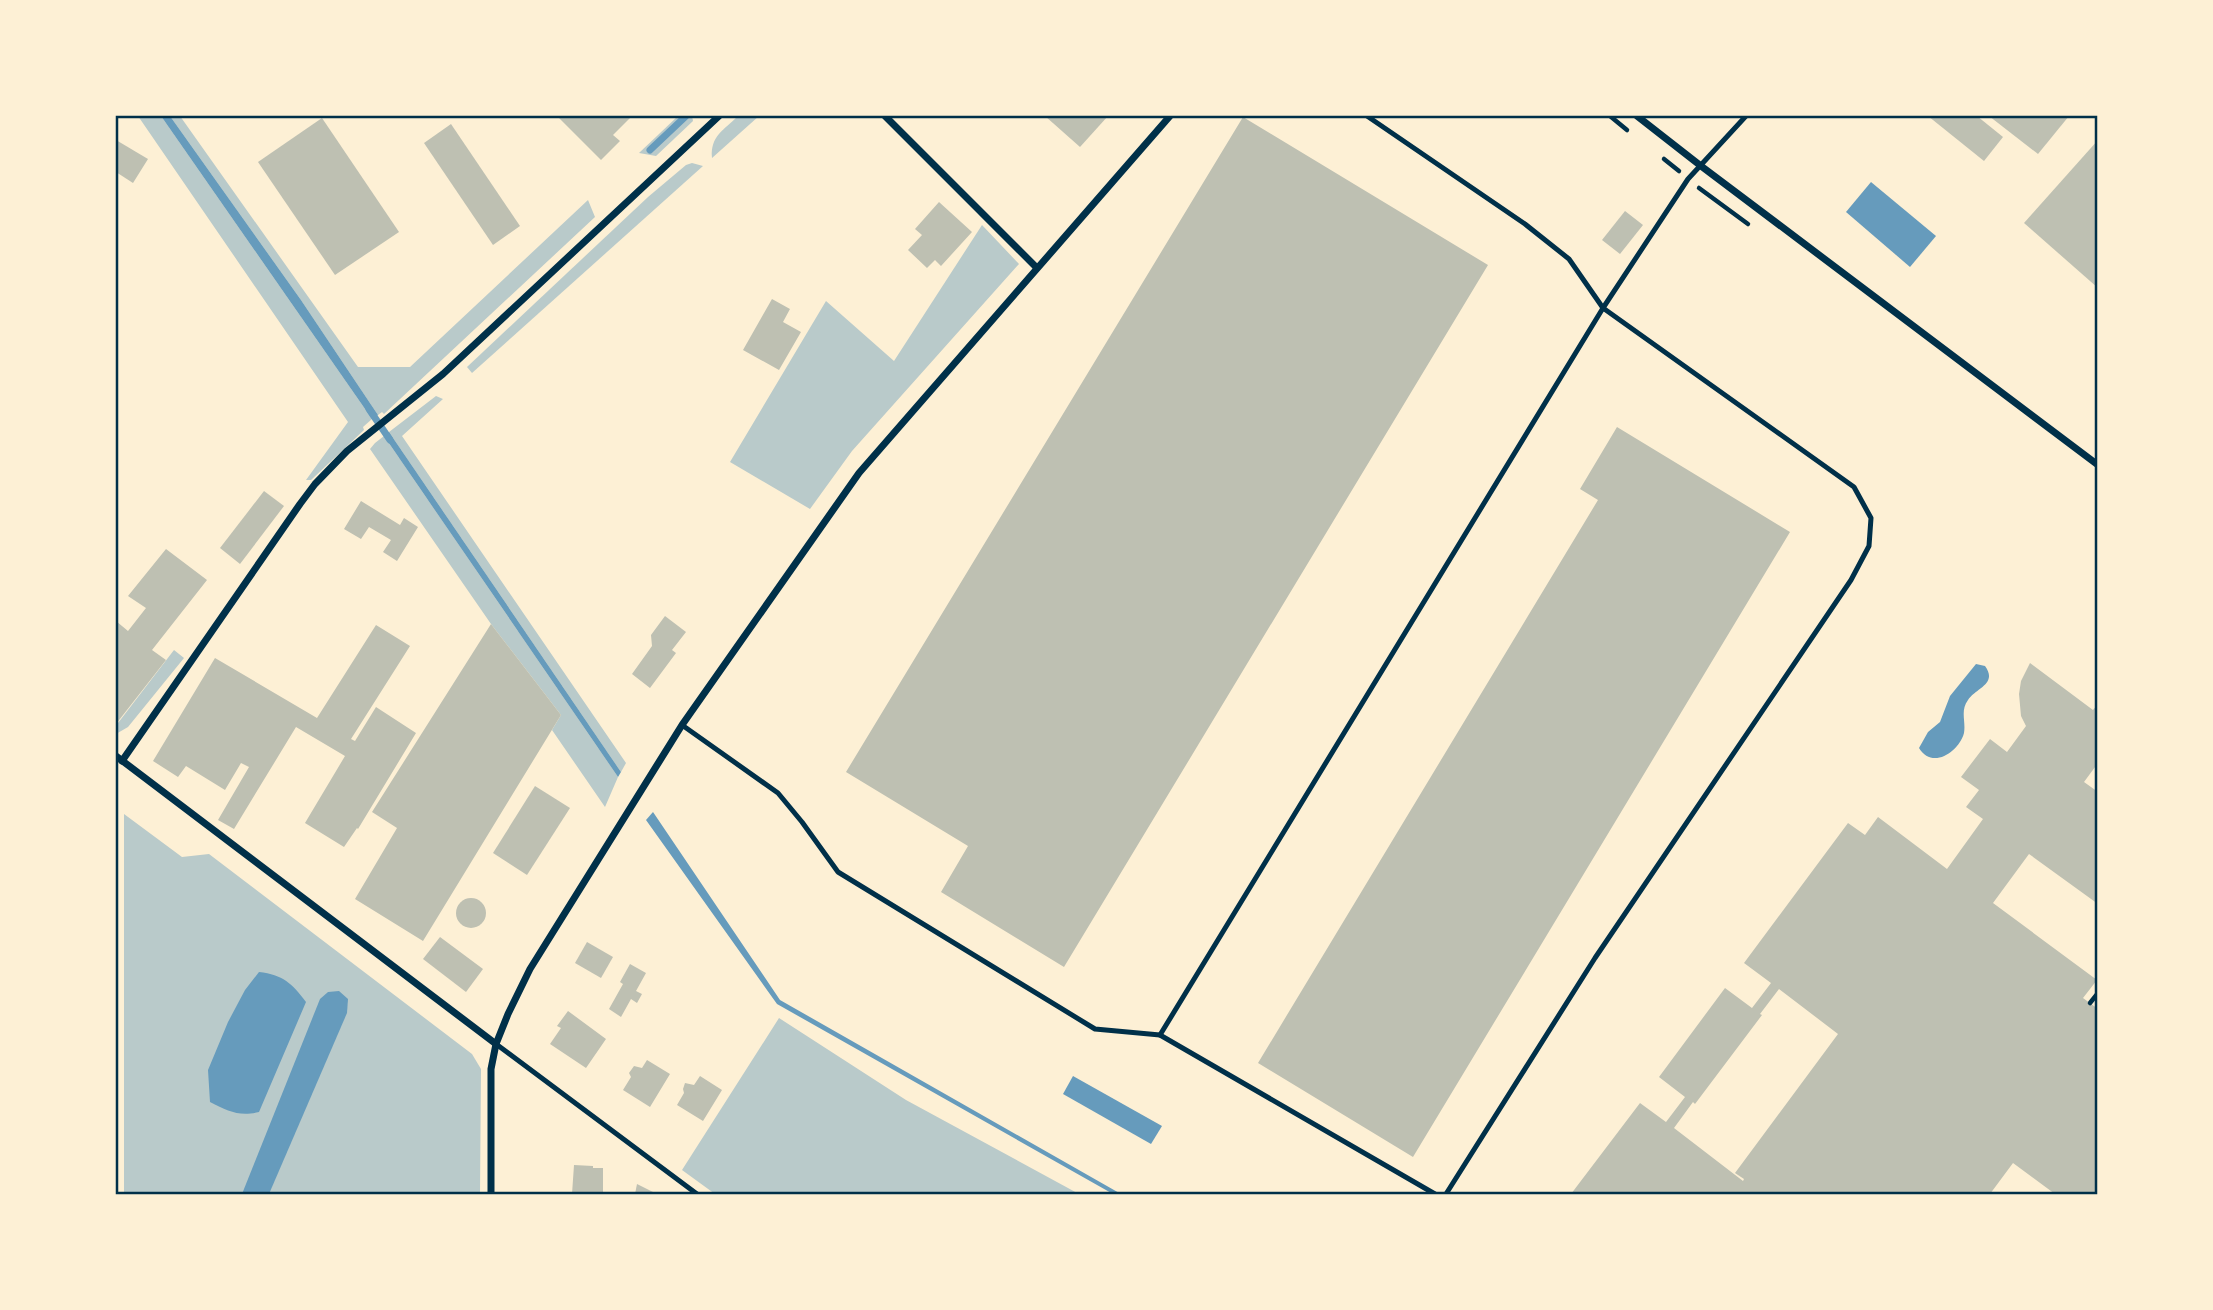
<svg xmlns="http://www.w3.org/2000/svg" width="2213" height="1310" viewBox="0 0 2213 1310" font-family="'Golos Text',sans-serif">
<rect width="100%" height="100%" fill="#fdf0d5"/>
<g fill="#b9caca">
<path d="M 138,116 L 161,116 L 372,419 L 363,427 L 364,430 L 311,480 L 306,480 L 348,422 Z"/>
<path d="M 170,116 L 180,116 L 358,367 L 410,367 L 588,200 L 595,217 L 384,414 L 382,412 L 378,415 L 301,300 Z"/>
<path d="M 678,116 L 692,116 L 693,121 L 656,156 L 639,153 Z"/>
<path d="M 738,116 L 759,116 L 712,158 C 710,136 724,130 738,116 Z"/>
<path d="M 692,163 L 703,166 L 472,373 L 467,367 L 648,197 L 686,165 Z"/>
<path d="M 982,225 L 1019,264 L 852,451 L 810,509 L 730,462 L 826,301 L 894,361 Z"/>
<path d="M 436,396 L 443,399 L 402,436 L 626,763 L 621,772 L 389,432 Z"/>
<path d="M 384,436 L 618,777 L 605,807 L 552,730 L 561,715 L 491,624 L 370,449 L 375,443 Z"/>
<path d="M 174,650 L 184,658 L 128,727 L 116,734 L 116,721 L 118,723 Z"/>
<path d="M 124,814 L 182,857 L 209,854 L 472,1054 L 481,1069 L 480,1194 L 124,1194 Z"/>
<path d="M 779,1018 L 906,1100 L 1079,1194 L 715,1194 L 682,1170 Z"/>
</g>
<g fill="#669bbc">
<path d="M 161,116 L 170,116 L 301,300 L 378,415 L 372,419 Z"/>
<path d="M 1871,182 L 1936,236 L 1910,267 L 1846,212 Z"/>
<path d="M 389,432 L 621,772 L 618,777 L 384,436 Z"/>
<path d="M 1976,664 L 1985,666 C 1998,684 1976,688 1968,700 C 1960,711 1966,721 1964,733 C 1959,752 1932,770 1919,748 L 1928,732 L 1940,722 L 1950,696 Z"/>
<path d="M 653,812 L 780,1000 L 1121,1194 L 1113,1194 L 777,1004 L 646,820 Z"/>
<path d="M 259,972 C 283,975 292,983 306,1002 L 259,1112 C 239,1117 228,1111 210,1102 L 208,1070 L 228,1022 L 245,990 Z"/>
<path d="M 339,991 L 348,999 L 347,1013 L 269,1194 L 242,1194 L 320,999 L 328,992 Z"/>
<path d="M 1073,1076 L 1162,1126 L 1151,1144 L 1063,1094 Z"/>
</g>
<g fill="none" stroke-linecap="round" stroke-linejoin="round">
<g stroke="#669bbc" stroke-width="7">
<path d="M 650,150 L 686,116"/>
<path d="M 369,409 L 390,440"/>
</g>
</g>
<g fill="#bec0b2" fill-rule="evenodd">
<path d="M 557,116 L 632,116 L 613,135 L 620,141 L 601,160 Z"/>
<path d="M 1045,116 L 1108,116 L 1080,147 Z"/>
<path d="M 1928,116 L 1977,116 L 2003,137 L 1984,161 Z"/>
<path d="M 1989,116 L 2069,116 L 2038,154 Z"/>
<path d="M 1243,117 L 1488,265 L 1064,967 L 941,892 L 968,846 L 846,772 Z"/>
<path d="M 322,118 L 399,232 L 335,275 L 258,162 Z"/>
<path d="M 451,124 L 520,226 L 493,245 L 424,143 Z"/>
<path d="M 116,140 L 148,159 L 133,183 L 116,172 Z"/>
<path d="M 2098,140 L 2098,288 L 2024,223 Z"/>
<path d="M 939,202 L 972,232 L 941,266 L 935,260 L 927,268 L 908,250 L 922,235 L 915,229 Z"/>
<path d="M 1625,211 L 1643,225 L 1620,254 L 1602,240 Z"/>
<path d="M 772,299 L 790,309 L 783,322 L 801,332 L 779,370 L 743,350 Z"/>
<path d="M 1617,427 L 1790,532 L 1413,1157 L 1258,1063 L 1598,500 L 1580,489 Z"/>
<path d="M 264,491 L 284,506 L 240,564 L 220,548 Z"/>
<path d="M 361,501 L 400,525 L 404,518 L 418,527 L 397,561 L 383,552 L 391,540 L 369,527 L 361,539 L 344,529 Z"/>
<path d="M 166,549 L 207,580 L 152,650 L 166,660 L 116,724 L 116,621 L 128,631 L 146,608 L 128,596 Z"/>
<path d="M 665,616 L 686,632 L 672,650 L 676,653 L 650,688 L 632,674 L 652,646 L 651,635 Z"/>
<path d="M 491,624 L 561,715 L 423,941 L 355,899 L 397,828 L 372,812 Z"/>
<path d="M 376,625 L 410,646 L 351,739 L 355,741 L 376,707 L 416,733 L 358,829 L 357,828 L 344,847 L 305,823 L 345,756 L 296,727 L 234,829 L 218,820 L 249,767 L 241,763 L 225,790 L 186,766 L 178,777 L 153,761 L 215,658 L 317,718 Z"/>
<path d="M 2030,663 L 2093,710 L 2098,704 L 2098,763 L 2084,782 L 2098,792 L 2098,904 L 2029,854 L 1993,903 L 2097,980 L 2083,998 L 2098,1009 L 2097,1194 L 2055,1194 L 2013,1163 L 1990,1194 L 1571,1194 L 1640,1103 L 1666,1122 L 1685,1097 L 1659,1077 L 1725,988 L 1752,1008 L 1771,983 L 1744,963 L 1848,823 L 1865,835 L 1878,817 L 1947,869 L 1983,819 L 1966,807 L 1979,790 L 1961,777 L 1990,739 L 2007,752 L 2026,726 L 2021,716 L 2019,694 L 2021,681 ZM 1779,989 L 1838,1034 L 1735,1173 L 1744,1179 L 1743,1181 L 1674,1128 L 1693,1102 L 1695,1104 L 1762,1015 L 1760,1014 Z"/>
<path d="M 535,786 L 570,808 L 527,875 L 493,853 Z"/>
<circle cx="471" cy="913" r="15"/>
<path d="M 440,937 L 483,969 L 466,992 L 423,959 Z"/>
<path d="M 587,942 L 613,957 L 601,978 L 575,963 Z"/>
<path d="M 630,964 L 646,973 L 636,991 L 642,994 L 637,1003 L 631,999 L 621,1017 L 609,1009 L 623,984 L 620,982 Z"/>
<path d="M 568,1011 L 606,1039 L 586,1068 L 550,1044 L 561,1028 L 557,1026 Z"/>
<path d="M 647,1060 L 670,1074 L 650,1107 L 623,1090 L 631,1077 L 629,1073 L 634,1066 L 642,1068 Z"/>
<path d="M 700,1076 L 722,1090 L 703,1121 L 677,1105 L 684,1093 L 683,1089 L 685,1083 L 694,1085 Z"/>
<path d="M 574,1165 L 593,1166 L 593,1168 L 603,1168 L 603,1194 L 572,1194 Z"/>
<path d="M 637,1184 L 653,1192 L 652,1194 L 635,1194 Z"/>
</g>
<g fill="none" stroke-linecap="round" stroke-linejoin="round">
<g stroke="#003049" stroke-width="4.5">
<path d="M 1610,116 L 1627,130"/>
<path d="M 1664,159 L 1679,171"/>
<path d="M 1699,188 L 1748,224"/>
<path d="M 2090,1003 L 2098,993"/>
</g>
<g stroke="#003049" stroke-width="5">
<path d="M 1367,116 L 1525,224 L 1569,259 L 1603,308 L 1688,179 L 1746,116"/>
<path d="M 682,725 L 778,793 L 802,822 L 838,872 L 1095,1029 L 1160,1035 L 1435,1194"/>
<path d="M 1160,1035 L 1603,308 L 1854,487 L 1871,518 L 1869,546 L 1851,580 L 1595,958 L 1446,1194"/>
<path d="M 496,1044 L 697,1194"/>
</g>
<g stroke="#003049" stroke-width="7">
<path d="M 885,116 L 1036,267"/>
<path d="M 1637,116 L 1701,166 L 2098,465"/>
<path d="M 116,756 L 496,1044 L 491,1069 L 491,1194"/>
<path d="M 122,761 L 300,504 L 315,484 L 347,451 L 443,374 L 719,116"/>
<path d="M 496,1044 L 508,1014 L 530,969 L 682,725 L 859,473 L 1170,116"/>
</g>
</g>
<rect width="2213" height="1310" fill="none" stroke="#fdf0d5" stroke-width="234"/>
<rect x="117" y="117" width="1979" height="1076" fill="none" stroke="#003049" stroke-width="2.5"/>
</svg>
